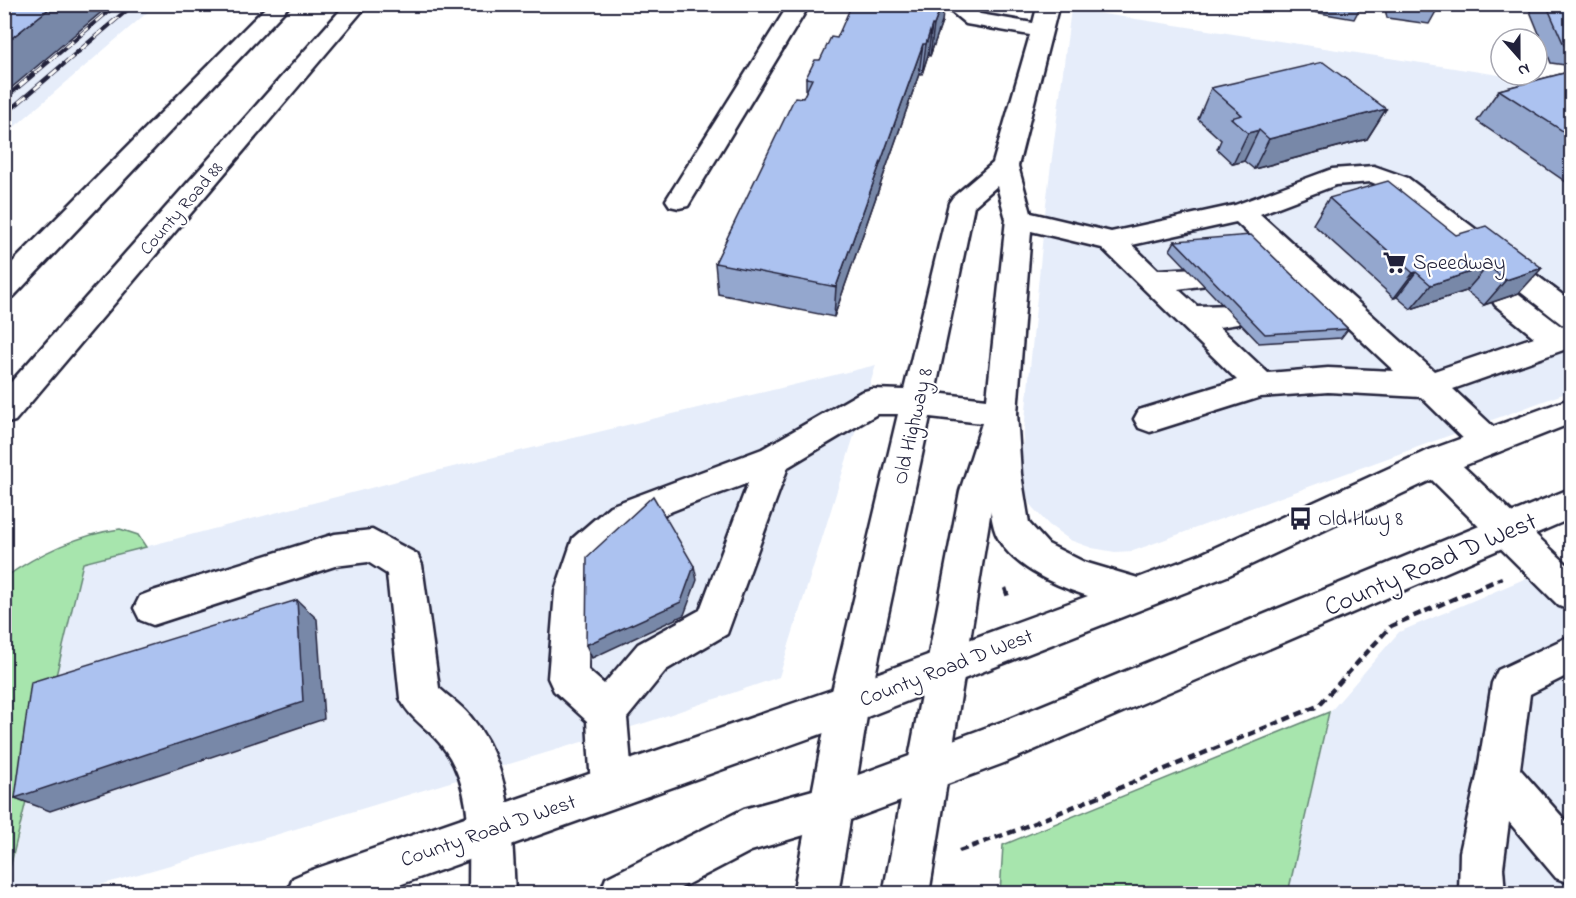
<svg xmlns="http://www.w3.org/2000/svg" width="1576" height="898" viewBox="0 0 1576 898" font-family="'Indie Flower',sans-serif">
<rect width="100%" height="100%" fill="#fff"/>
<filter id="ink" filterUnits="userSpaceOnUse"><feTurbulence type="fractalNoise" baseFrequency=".0167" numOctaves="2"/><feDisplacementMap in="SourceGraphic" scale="12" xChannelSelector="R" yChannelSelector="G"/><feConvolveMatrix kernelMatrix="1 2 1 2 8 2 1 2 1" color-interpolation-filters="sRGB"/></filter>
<g filter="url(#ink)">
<g fill="#e6edfa">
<path d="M 5,5 L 156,5 L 5,135 Z"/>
<path d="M 1071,9 L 1571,86 L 1571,391 L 1133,551 L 1115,552 L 1092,548 L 1070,540 L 1049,525 L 1032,507 L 1022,486 L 1020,471 L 1046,204 Z"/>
<path d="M 876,365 L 779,677 L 651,721 L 272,836 L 72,893 L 5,894 L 83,563 L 428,473 Z"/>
<path d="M 1571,559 L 1571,893 L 1288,894 L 1330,712 L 1399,632 Z"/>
</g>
<g fill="#a7e5ad" stroke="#648474" stroke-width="1.5">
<path d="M 120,529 L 138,535 L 146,547 L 83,563 L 4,893 L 4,578 C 38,554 80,534 120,529 Z"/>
<path d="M 1329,712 L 1288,893 L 1000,893 L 1003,845 Z"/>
</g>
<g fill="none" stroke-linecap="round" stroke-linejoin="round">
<defs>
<g id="minor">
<path d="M 789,4 L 810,4 L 688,206 L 679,208 L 670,206 L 666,200 Z"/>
<path d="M 942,4 L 967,4 L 980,14 L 1033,23 L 1038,4 L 1059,4 L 1018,166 L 1031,213 L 1111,232 L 1235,205 L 1332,169 L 1374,166 L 1408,178 L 1572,302 L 1572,347 L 1453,389 L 1500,433 L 1504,442 L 1500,451 L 1488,455 L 1476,451 L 1421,397 L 1328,392 L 1261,397 L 1150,432 L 1139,428 L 1134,419 L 1139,410 L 1237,380 L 1102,248 L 1031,231 L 1017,413 L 994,491 L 929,894 L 883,894 L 960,491 L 982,423 L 930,417 L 869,704 L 838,894 L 793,894 L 829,704 L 898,414 L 877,414 L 788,467 L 727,634 L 666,670 L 627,718 L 633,787 L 627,802 L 612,808 L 597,802 L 591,787 L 587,721 L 554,691 L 548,678 L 555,591 L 573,538 L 610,506 L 762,449 L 861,392 L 872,389 L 904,390 L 949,203 L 953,197 L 993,163 L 1030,35 L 966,24 ZM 1371,182 L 1390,190 L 1564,326 L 1562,327 L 1515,291 L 1505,288 L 1495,291 L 1491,298 L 1495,305 L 1534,337 L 1434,371 L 1260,214 L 1336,185 ZM 997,186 L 1006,219 L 987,399 L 935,393 L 974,206 ZM 1236,222 L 1394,371 L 1328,368 L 1268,373 L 1219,327 L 1244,323 L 1249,316 L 1244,309 L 1234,305 L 1197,306 L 1178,289 L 1207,285 L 1211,278 L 1207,271 L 1197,268 L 1158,270 L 1132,245 ZM 748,483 L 700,610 L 638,644 L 604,684 L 588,670 C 589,643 587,578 602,557 C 629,520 705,500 748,483 Z"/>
<path d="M 1436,448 L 1448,452 L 1572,569 L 1572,611 L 1559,606 L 1424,472 L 1419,462 L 1424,452 Z"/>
<path d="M 372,530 L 417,554 L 422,565 L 439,688 C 449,697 461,705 470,716 C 512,765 512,833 515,894 L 469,894 C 469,844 474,787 442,746 C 429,728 409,719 400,698 L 387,574 L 368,562 L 335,566 L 153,625 L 140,620 L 134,608 L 140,596 L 153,591 L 335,534 Z"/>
<path d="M 1572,635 L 1572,673 L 1530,694 L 1520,769 L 1572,828 L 1572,884 L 1556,878 L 1509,822 L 1503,868 L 1505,894 L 1459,894 L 1460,852 L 1477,776 L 1492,683 L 1498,670 Z"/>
</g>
<g id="major">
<path d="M 269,4 L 291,4 L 14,296 L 4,299 L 4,271 Z"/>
<path d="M 346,4 L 368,4 L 15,421 L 4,424 L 4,390 Z"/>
<path d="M 1572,398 L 1572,423 L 1448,472 L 1227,576 L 849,724 L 374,894 L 287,894 L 293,878 L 309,871 L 849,684 L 1088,596 C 1056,586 1004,564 994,528 C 985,492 986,450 985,413 L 990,404 L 1001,400 L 1012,404 L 1017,413 L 1021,474 L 1029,523 L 1048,544 L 1084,562 L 1138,578 L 1201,554 L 1424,452 Z"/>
<path d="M 1572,488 L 1572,518 L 1004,763 L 831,827 L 751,851 L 669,894 L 600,894 L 606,878 L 744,809 L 831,785 L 1004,721 Z"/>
</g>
</defs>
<use href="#minor" stroke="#22223b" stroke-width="5"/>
<use href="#major" stroke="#22223b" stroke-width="5"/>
<g stroke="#22223b" stroke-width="4.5" stroke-dasharray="8 5" stroke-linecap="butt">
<path d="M 1005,588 L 1008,597"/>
<path d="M 959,851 L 1017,830 L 1318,706 L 1391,626 L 1502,578"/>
</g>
<use href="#minor" fill="#fff" fill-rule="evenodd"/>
<use href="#major" fill="#fff" fill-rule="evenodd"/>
<defs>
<g id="rail">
<path d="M 4,99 L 117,4"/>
<path d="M 4,115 L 134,4"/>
</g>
</defs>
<use href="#rail" stroke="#22223b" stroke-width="4.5"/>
<use href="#rail" stroke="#fff" stroke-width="3" stroke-dasharray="10" stroke-linecap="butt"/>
</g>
<g fill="#94a7ce" stroke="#22223b" stroke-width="1.5">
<path d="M 1297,4 L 1362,4 L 1354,19 L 1297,9 Z"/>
<path d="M 1384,4 L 1439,4 L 1439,6 L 1429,24 L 1387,18 Z"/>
<path d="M 1527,4 L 1572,4 L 1572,66 L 1551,63 Z"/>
<path d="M 942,22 L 930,56 L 928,55 L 922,74 L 919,74 L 834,317 L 718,294 L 715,263 L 806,92 L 806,78 L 820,60 Z"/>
<path d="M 1572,71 L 1572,186 L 1477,121 L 1499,90 Z"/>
<path d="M 1211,88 L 1386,109 L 1367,139 L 1254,169 L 1244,161 L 1233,164 L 1217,149 L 1221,140 L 1198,119 Z"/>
<path d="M 1329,198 L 1456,235 L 1519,293 L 1484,305 L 1466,291 L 1411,309 L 1397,297 L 1394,298 L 1313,224 Z"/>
<path d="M 1175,241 L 1348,329 L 1341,338 L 1259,343 L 1170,250 Z"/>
</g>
<g fill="#7888a8" stroke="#22223b" stroke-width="1.5">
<path d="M 55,4 L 111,4 L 4,94 L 4,44 Z"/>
<path d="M 942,4 L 944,4 L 942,22 L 930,56 L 934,25 Z"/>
<path d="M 932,25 L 928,55 L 922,74 L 926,44 Z"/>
<path d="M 923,44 L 919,74 L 834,317 L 836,287 Z"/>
<path d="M 1386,109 L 1367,139 L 1254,169 L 1269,139 Z"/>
<path d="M 1259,130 L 1244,161 L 1233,164 L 1248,133 Z"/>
<path d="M 1488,266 L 1466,291 L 1411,309 L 1431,285 Z"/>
<path d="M 1542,268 L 1519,293 L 1484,305 L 1506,280 Z"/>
<path d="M 1416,272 L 1397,297 L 1394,298 L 1413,273 Z"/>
<path d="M 694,566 L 697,580 L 684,615 L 592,658 L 586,645 Z"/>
<path d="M 297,600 L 317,619 L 324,719 L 50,811 L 15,798 Z"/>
</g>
<g fill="#acc2f0" stroke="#22223b" stroke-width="1.5">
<path d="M 4,4 L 55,4 L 4,44 Z"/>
<path d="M 852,4 L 942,4 L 934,25 L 932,25 L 926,44 L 923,44 L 836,287 L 715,263 L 795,97 L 803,98 L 812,79 L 806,78 L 815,60 L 820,60 L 831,37 L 837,38 Z"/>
<path d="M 1546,4 L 1572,4 L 1572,46 L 1564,45 Z"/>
<path d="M 1323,62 L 1386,109 L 1269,139 L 1259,130 L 1248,133 L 1231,118 L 1242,115 L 1211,88 Z"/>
<path d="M 1572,71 L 1572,137 L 1499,90 Z"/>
<path d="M 1388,181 L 1456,235 L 1486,226 L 1542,268 L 1506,280 L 1488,266 L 1431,285 L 1416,272 L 1413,273 L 1329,198 Z"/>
<path d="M 1251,235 L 1348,329 L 1265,334 L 1175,241 Z"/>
<path d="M 653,496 L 694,566 L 681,602 L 586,645 L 587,557 Z"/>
<path d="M 297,600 L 303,702 L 15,798 L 31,682 Z"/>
</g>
</g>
<defs>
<symbol id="supermarket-bare" viewBox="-9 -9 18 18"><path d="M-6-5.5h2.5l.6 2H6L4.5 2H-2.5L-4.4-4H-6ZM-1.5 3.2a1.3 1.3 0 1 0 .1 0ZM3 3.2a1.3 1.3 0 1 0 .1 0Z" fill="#22223b" stroke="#fff" stroke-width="2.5" paint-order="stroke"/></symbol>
<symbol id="bus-bare" viewBox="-9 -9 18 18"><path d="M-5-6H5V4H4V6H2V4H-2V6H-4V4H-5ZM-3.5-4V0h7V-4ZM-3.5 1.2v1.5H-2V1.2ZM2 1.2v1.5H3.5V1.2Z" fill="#22223b" stroke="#fff" stroke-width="2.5" paint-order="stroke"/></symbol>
</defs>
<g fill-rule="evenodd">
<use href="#supermarket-bare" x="1378" y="246" width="33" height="33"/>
<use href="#bus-bare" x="1284" y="502" width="33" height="33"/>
</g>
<g text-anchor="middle" stroke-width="4.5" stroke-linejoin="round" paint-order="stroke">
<g font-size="18" fill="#22223b" stroke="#fff">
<text transform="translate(181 208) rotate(-49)" y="6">County Road 88</text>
</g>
<g font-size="21" fill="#22223b" stroke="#fff" text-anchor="start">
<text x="1413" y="269">Speedway</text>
<text x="1318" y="525">Old Hwy 8</text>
</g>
<g font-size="21" fill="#22223b" stroke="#fff">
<text transform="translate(912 426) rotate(-77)" y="7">Old Highway 8</text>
<text transform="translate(946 667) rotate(-21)" y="7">County Road D West</text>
<text transform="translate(488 830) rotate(-19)" y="7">County Road D West</text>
</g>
<g font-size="26" fill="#22223b" stroke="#fff">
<text transform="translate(1430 563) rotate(-23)" y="9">County Road D West</text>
</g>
</g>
<rect width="1576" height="898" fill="none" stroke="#fff" stroke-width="24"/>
<rect x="12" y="12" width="1552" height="874" fill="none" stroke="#22223b" stroke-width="2" filter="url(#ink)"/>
<g transform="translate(1519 57) rotate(159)"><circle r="28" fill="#ffffff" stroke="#a7a7b1" stroke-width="1.5"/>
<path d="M0-4.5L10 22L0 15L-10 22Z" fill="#22223b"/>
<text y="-9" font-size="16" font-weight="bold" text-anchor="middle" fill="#22223b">N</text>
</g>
</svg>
